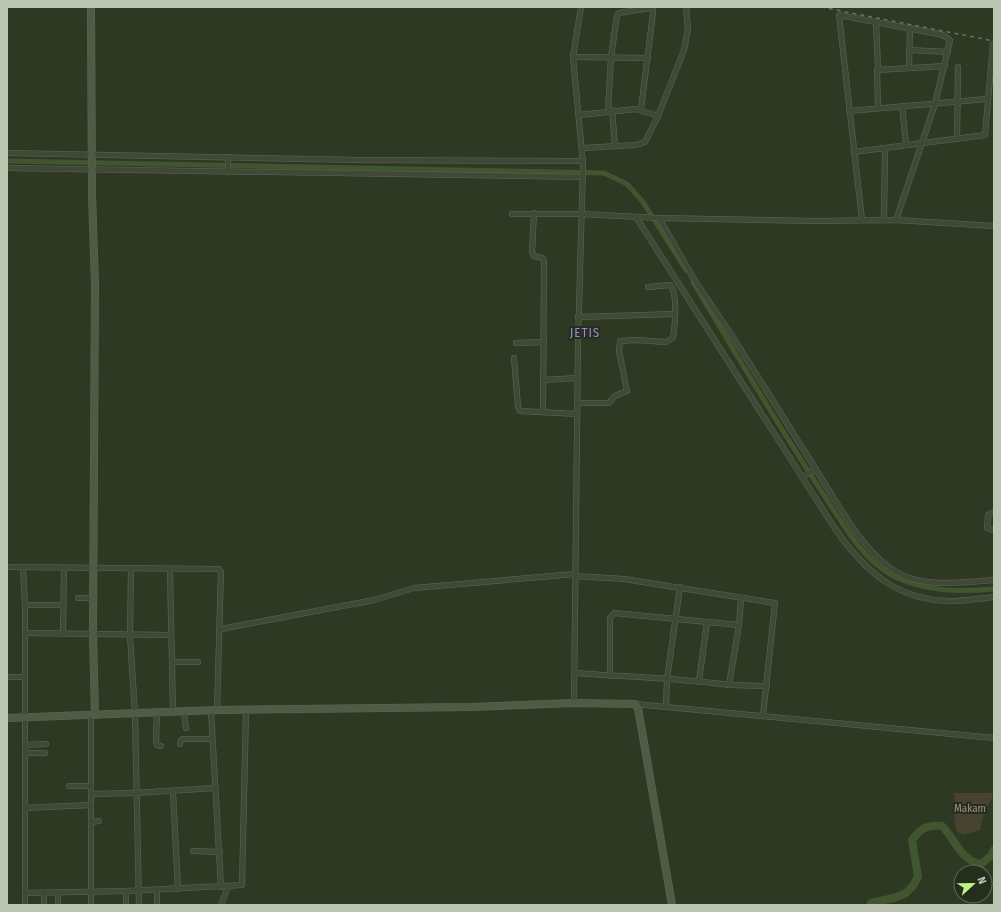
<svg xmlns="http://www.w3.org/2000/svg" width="1001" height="912" viewBox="0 0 1001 912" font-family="'Fira Sans Condensed',sans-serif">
<rect width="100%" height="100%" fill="#2e3923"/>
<path fill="#484330" d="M 954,793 L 994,793 L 983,817 L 980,830 L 963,835 L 956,831 L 954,813 L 956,811 Z"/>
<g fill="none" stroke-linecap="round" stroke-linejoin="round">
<g stroke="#41552f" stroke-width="5">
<path d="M 7,161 L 604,173 L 627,184 L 643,202 L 686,270"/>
<path d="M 693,282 C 734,351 775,421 820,489 C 841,520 859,557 893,576 C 925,592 960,592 994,589"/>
</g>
<path stroke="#41552f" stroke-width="8" d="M 870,905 L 871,903 L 894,898 L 906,893 L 913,886 L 918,877 L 912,840 C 921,828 927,825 942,826 C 955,839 961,861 981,864 L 991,856 L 994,850"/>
<defs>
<g id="street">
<path d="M 876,22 L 878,69"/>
<path d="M 909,50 L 948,52"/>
<path d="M 573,57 L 648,58"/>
<path d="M 909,68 L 910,28"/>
<path d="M 902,106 L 906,145"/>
<path d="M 878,108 L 877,70 L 945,66"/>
<path d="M 612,110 L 615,146"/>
<path d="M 608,111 L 611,57 L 617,15 L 619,13 L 650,8 L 653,9 L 653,13 L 641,109"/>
<path d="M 849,111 L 987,99"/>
<path d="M 579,115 L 636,109 L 658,116"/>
<path d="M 957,139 L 958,67"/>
<path d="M 582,148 L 636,145 L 645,142 L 658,116 L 684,50 L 688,29 L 686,7"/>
<path d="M 854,152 L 985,135 L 993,44"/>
<path d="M 7,153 L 359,160 L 583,161"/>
<path d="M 7,168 L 583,177"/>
<path d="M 228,172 L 228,157"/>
<path d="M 534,213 L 532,252 L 534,256 L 542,258 L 544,261 L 543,411"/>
<path d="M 512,214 L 581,214 L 659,218 L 815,221 L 896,220 L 994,226"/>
<path d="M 636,217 L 834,527 C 864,571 898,602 954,601 C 967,601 981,598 994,597"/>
<path d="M 659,218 L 695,281 L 736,342 L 850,524 C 896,589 920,586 994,580"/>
<path d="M 862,220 L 839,15 L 943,35 L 950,40 L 935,104 L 896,220"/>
<path d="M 884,220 L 885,148"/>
<path d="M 578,317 L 674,314"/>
<path d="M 516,343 L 544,342"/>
<path d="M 514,358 L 518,407 L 520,411 L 577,414"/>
<path d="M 543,380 L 577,378"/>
<path d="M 577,403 L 609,403 L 615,396 L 627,391 L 619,351 L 620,341 L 636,340 L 666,342 L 673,338 C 675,326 678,293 670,285 L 648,287"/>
<path d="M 802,477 L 816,469"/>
<path d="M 994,512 L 988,515 L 987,528 L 994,530"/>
<path d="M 7,567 L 219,569 L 221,572 L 217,710"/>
<path d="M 23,567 L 25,605 L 25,905"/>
<path d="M 131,569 L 130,635 L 135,714 L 139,905"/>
<path d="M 170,569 L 173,713"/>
<path d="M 575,576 L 624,579 L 775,603 L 763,715"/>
<path d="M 78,598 L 94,598"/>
<path d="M 25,605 L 63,605"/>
<path d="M 739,625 L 741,598"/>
<path d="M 221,629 L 374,600 L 414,588 L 575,574"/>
<path d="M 25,633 L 171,635"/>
<path d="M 63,633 L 64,568"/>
<path d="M 172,662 L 198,662"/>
<path d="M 575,673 C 626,677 678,678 729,685 L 739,625 L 614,613 L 610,618 L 610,676"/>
<path d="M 7,677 L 24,677"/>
<path d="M 699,681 L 707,622"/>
<path d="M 729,685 L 767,686"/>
<path d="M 574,703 L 578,344 L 583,164 L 573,57 L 581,7"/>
<path d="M 635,704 L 994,738"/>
<path d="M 666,707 L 667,679 L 680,587"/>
<path d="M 211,711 L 221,887"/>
<path d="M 184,712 L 186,728"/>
<path d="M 157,713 L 156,742 L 157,745 L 161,746"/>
<path d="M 180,744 L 181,740 L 183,739 L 212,739"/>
<path d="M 25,745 L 46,744"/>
<path d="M 26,753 L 45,753"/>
<path d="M 69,786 L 91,786"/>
<path d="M 173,792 L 178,889"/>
<path d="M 91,794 L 135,793 L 215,788"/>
<path d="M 25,808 L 91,805"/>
<path d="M 91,822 L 99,821"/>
<path d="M 193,851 L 220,852"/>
<path d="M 126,891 L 126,905"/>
<path d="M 25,893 L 126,891 L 242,885 L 246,711"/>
<path d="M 44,893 L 44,905"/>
<path d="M 157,903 L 157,890"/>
<path d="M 58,905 L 58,893"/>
<path d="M 91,905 L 91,714"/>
<path d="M 221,905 L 228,887"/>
</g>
<g id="secondary">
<path d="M 91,7 L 92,194 L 95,285 L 93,634 L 95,715"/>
<path d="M 7,718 L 217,710 L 471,707 L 574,703 L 635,704 L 638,708 L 672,905"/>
</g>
</defs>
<use href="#street" stroke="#5e6754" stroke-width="6"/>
<use href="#secondary" stroke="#5e6754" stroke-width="8"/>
<use href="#street" stroke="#404936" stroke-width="5"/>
<use href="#secondary" stroke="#4f5c45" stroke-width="7"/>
<path stroke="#67735c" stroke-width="1.5" stroke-dasharray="4 4" stroke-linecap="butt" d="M 821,7 L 994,41"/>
</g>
<g text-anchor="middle" stroke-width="4" stroke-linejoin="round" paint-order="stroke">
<g font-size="11" fill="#aa8d87" stroke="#252e1c">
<text x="970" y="812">Makam</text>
</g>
<g font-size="13" letter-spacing="1" fill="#a182d9" stroke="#252e1c">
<text x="585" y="337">JETIS</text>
</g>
</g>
<rect width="1001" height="912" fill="none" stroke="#bbc5b1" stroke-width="16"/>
<g transform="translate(973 884) rotate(68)"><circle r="19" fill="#252e1c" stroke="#616a58"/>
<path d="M0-3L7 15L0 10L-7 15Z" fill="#b9f389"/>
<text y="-6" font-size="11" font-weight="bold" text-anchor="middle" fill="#bbc5b1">N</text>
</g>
</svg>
